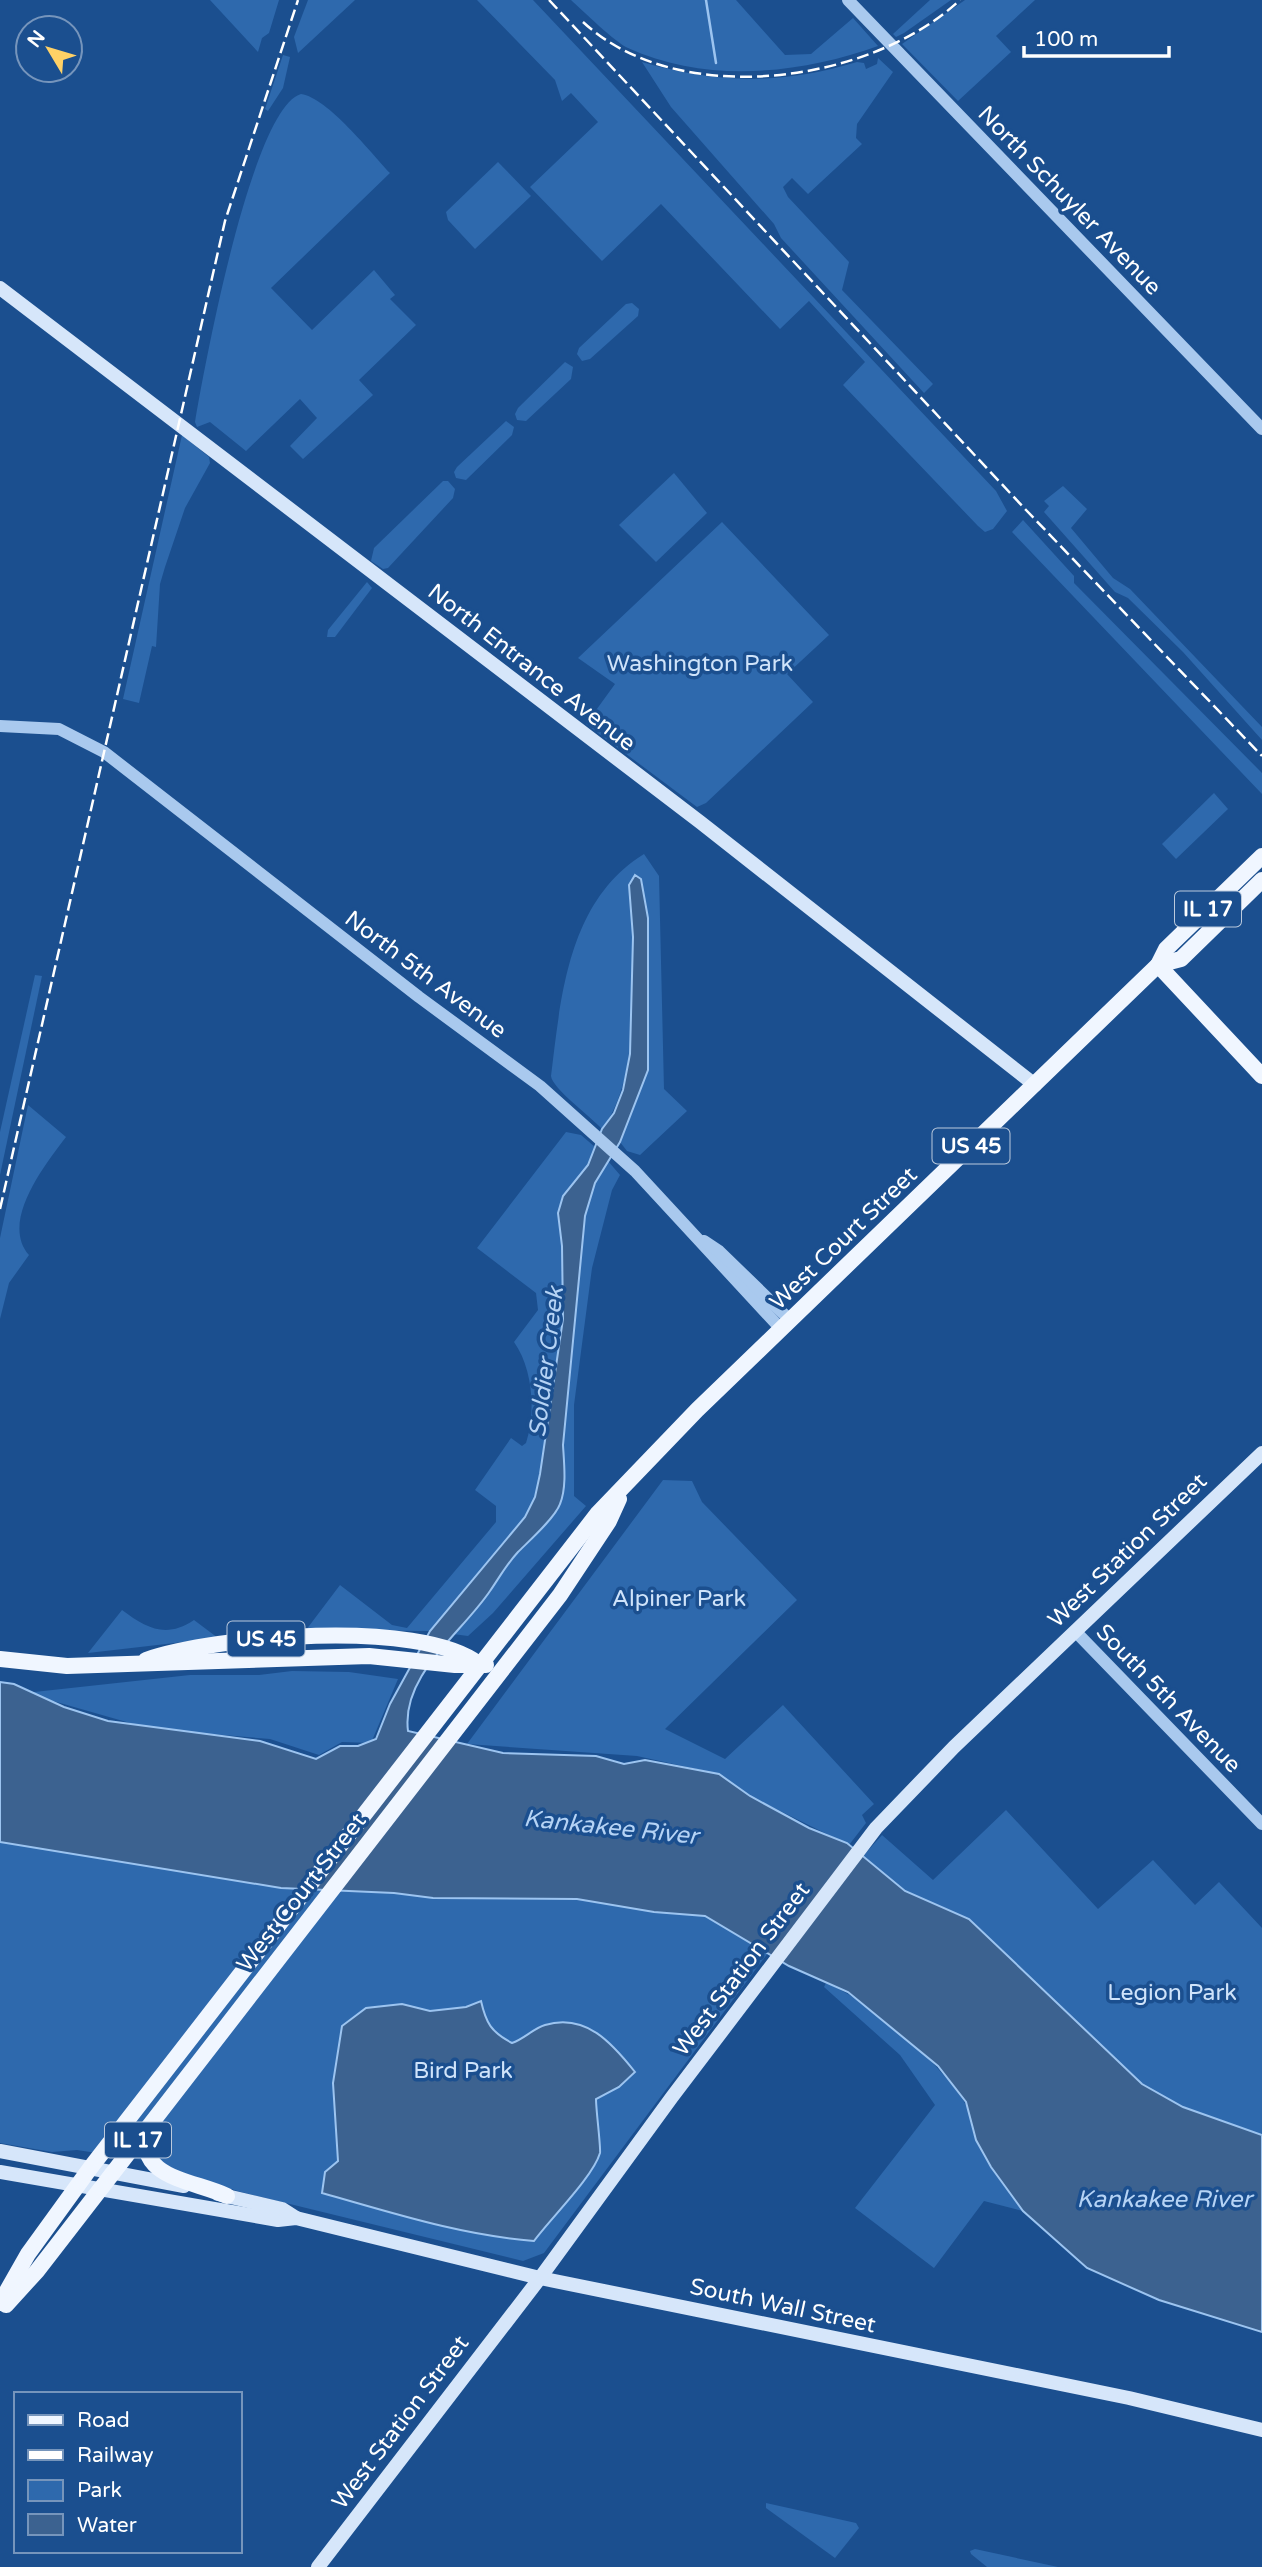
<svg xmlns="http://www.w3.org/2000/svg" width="1262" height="2567" viewBox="0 0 1262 2567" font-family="'Varela Round',sans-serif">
<rect width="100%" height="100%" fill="#1b4f8f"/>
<g fill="#2e69ad">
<path d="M 210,0 L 279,0 L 269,33 L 262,38 L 258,52 Z"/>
<path d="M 308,0 L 355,0 L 298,53 L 294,37 Z"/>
<path d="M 477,0 L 533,0 L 996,491 L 1007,511 L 993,529 L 985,532 L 978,526 L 843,385 L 865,362 L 809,301 L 780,329 L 661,204 L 602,261 L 530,187 L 598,122 L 571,93 L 562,101 L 555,80 Z"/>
<path d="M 571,0 L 736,0 L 785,55 L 811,54 L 853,18 L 878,46 C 800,74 707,84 628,48 C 616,43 582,10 571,0 Z"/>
<path d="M 930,0 L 951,0 L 904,33 L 896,37 L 893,34 Z"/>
<path d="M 965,0 L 1035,0 L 996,36 L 1011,52 L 958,101 L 902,44 Z"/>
<path d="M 283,55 L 290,57 L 283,88 L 268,111 L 265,109 Z"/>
<path d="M 878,58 L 893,72 L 857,124 L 856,138 L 862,144 L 808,194 L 792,178 L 783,187 L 788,197 L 849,262 L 842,290 L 933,384 L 924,393 L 781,238 L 774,224 L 671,107 L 642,62 C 719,84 780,85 857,62 L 864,63 L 866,69 L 877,64 Z"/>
<path d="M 301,94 C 328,98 370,152 390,173 L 271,288 L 312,330 L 374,270 L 395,295 L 390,299 L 416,325 L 359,380 L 373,395 L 303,459 L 290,446 L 317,418 L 300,399 L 246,451 L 210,422 L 197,427 L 195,422 C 204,368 252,108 301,94 Z"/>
<path d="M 498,162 L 531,196 L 475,249 L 448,220 L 446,212 Z"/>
<path d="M 632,303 L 639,309 L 638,316 L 590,359 L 582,361 L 577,354 L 579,348 L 626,304 Z"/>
<path d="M 565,362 L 573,367 L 571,379 L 526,421 L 517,420 L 515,414 L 518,408 Z"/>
<path d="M 506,421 L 514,427 L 512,435 L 466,480 L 456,478 L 454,472 L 457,467 Z"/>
<path d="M 182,435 L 209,457 L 210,463 L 185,508 L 165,567 L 160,584 L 156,647 L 152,646 L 139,703 L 123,699 Z"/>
<path d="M 674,473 L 707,513 L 656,562 L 619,525 Z"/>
<path d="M 443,481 L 448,481 L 455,489 L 453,498 L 388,568 L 383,569 L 371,561 L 374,548 Z"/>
<path d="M 1063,486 L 1087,509 L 1071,528 L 1113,578 L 1130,589 L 1262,727 L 1262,740 L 1183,652 L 1128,598 L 1115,592 L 1044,512 L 1049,506 L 1044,501 Z"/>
<path d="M 1023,520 L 1074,576 L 1074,583 L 1262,773 L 1262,794 L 1012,532 Z"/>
<path d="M 722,522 L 829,635 L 787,674 L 813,702 L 706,803 L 697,807 L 586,724 L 615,684 L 578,658 Z"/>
<path d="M 367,582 L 372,588 L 335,637 L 327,637 L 328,630 Z"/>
<path d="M 1214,793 L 1228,809 L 1176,859 L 1162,844 Z"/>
<path d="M 644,854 L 659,876 L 664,1089 L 687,1111 L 640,1155 L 627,1151 L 620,1142 L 648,1070 L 647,1028 L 629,885 C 634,951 644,1076 602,1129 C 591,1117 552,1088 551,1076 C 561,996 568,901 644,854 Z"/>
<path d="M 35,975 L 42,976 L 0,1175 L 0,1132 Z"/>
<path d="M 28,1105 L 66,1137 C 44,1166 0,1222 29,1255 L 9,1283 L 0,1319 L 0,1238 Z"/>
<path d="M 566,1132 L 581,1135 L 595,1147 L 588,1165 L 563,1196 L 563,1319 L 540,1474 L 535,1497 L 525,1517 L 430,1631 L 306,1630 L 340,1585 L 392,1625 L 407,1628 L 496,1522 L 496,1506 L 475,1490 L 511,1438 L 522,1446 L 526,1443 C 536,1412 533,1369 514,1342 L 538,1310 L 536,1293 L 477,1248 Z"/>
<path d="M 608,1161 L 620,1175 L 612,1190 L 592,1268 L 574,1405 L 574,1496 L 586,1506 L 493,1613 L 468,1636 L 453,1634 L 517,1554 L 564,1473 L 563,1445 L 585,1216 L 595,1183 Z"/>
<path d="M 663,1480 L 692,1481 L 702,1502 L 797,1600 L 665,1729 L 725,1759 L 783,1705 L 874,1804 L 862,1815 L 866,1823 L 849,1845 L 750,1796 L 719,1774 L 637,1756 L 467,1744 Z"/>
<path d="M 122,1610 C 146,1628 166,1639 194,1620 L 218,1638 L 88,1653 Z"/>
<path d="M 292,1671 L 349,1672 L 398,1679 L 371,1743 L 342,1742 L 319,1755 L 270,1739 L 151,1729 L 25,1693 L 190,1675 L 259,1675 Z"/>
<path d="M 1006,1810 L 1098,1909 L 1153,1860 L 1195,1905 L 1219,1882 L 1262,1928 L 1262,2135 L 1183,2107 L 1135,2081 L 969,1919 L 905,1891 L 863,1856 L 882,1835 L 933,1880 Z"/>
<path d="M 0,1842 L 281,1888 L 394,1893 L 433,1898 L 577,1899 L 654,1912 L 705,1916 L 768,1953 L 544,2253 L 523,2261 L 241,2192 L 173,2172 L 156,2162 L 77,2150 L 52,2152 L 0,2143 Z"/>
<path d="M 826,1983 C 870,2001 937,2060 963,2100 C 971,2111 970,2128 976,2140 C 986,2166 1007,2189 1023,2211 L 984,2201 L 934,2268 L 855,2208 L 935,2105 L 900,2055 L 824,1987 Z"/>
<path d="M 766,2503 L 856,2523 L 859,2528 L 835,2558 L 766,2508 Z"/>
<path d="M 975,2549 L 1058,2567 L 987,2567 L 971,2554 L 970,2551 Z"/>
</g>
<g fill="#3c6290" stroke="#9cc4f0" stroke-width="2">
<path d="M 635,875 L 641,879 L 648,918 L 648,1070 L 620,1142 L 595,1183 L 585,1216 L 563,1445 C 564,1463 567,1487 560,1504 C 555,1518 529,1541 518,1552 C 506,1565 499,1578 490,1591 C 461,1634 401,1675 408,1731 L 503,1753 L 596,1756 L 624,1764 L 645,1760 L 719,1774 L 750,1796 L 809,1828 L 847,1843 L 905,1891 L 969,1919 L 1142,2084 L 1183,2107 L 1262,2135 L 1262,2332 L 1159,2300 L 1087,2268 L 1023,2211 L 991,2167 L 976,2140 L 966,2102 L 938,2066 L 848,1992 L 789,1966 L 705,1916 L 654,1912 L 577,1899 L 433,1898 L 394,1893 L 281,1888 L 0,1842 L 0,1682 L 14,1684 L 64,1707 L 108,1721 L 260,1741 L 316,1759 L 340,1746 L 358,1746 L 376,1739 L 390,1704 L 430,1631 L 525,1517 L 535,1497 L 540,1474 L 563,1319 L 562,1246 L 558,1213 L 563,1196 L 588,1165 L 602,1129 L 614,1113 L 623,1090 L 630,1054 L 633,937 L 629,885 Z"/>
<path d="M 481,2001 C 486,2023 491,2032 512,2043 C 524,2039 534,2028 545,2025 C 586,2013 612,2043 635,2072 L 619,2087 L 596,2099 C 596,2110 601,2148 600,2153 C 593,2177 550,2219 534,2241 C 460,2235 393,2213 322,2193 L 325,2172 L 338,2161 L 333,2083 L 342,2026 L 366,2008 L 402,2004 L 430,2011 L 466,2007 Z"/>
</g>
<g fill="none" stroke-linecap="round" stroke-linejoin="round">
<path stroke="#9cc4f0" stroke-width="2.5" d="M 706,0 L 716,63"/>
<g stroke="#a9c9ee" stroke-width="12">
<path d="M 848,0 L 1262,429"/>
<path d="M 0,726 L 59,729 L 104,752 L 419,997 L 540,1086 L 635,1171 L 781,1329"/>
<path d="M 704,1241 L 719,1251 L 790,1320"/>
<path d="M 1075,1631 L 1262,1824"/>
</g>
<g stroke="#d6e6fa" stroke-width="14">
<path d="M 0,288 L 700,822 L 1035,1085"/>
<path d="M 0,2151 L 184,2186"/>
<path d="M 0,2172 L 278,2220 L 296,2218 L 540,2278 L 1129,2398 L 1262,2430"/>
<path d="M 218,2194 L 282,2209 L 296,2218"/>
<path d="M 318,2567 L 540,2278 L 672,2097 L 876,1828 L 954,1747 L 1262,1453"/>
</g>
<g stroke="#f0f6ff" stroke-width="16">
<path d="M 1158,965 L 1262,1076"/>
<path d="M 1158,965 L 1181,959 L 1262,880"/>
<path d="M 0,1659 L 67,1666 L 369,1656 L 455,1665 L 486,1665"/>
<path d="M 146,1660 C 215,1636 419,1618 479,1664"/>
<path d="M 148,2129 C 134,2179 194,2180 227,2196"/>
<path d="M 0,2303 L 28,2254 L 91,2167 L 598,1513 L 697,1410 L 1158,965 L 1166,949 L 1262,856"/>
<path d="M 6,2305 L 37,2271 L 560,1595 L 609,1521 L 619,1499"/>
</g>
<g stroke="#fff" stroke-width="2.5" stroke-dasharray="12 5" stroke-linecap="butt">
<path d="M 549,0 L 1026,510 L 1262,756"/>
<path d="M 583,22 C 678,110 870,84 960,0"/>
<path d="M 0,1209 L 225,221 L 298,0"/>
</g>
</g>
<g text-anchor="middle" stroke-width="7" stroke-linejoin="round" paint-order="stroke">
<g fill="#1b4f8f" stroke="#bbcadd" stroke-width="2">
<rect x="1175" y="891.5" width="66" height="35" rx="5"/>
<rect x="932.5" y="1128.5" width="77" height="35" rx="5"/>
<rect x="227.5" y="1621.5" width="77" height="35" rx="5"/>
<rect x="105" y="2122.5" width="66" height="35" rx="5"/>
</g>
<g font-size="21" font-weight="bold" fill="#fff">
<text x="1208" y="916">IL 17</text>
<text x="971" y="1153">US 45</text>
<text x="266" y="1646">US 45</text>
<text x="138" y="2147">IL 17</text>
</g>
<g font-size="23" fill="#fff" stroke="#1b4f8f">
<text transform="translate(1070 200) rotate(46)" y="8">North Schuyler Avenue</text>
<text transform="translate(532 667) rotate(38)" y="8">North Entrance Avenue</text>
<text transform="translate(426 974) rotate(37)" y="8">North 5th Avenue</text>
<text transform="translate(843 1238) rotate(-44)" y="8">West Court Street</text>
<text transform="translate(1127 1550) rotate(-44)" y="8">West Station Street</text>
<text transform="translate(1169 1698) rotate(46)" y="8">South 5th Avenue</text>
<text transform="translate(301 1892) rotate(-52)" y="8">West Court Street</text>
<text transform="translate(741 1969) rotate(-53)" y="8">West Station Street</text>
<text transform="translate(783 2305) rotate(12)" y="8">South Wall Street</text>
<text transform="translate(400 2422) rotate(-53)" y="8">West Station Street</text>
</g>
<g font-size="23" fill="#cfe3fa" stroke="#1b4f8f">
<text x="700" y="671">Washington Park</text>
<text x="679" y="1606">Alpiner Park</text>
<text x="1172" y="2000">Legion Park</text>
<text x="463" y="2078">Bird Park</text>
</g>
<g font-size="24" font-style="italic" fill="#b5d3f5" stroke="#1b4f8f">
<text transform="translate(546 1362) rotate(-83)" y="8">Soldier Creek</text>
<text transform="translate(611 1827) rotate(6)" y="8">Kankakee River</text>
<text x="1164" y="2207">Kankakee River</text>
</g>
</g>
<rect x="14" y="2392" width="228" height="161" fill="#1b4f8f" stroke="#7695bc" stroke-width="2"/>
<rect x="28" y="2415" width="35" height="10" fill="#f0f6ff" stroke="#7695bc" stroke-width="2"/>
<text x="77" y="2427" font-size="21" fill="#ffffff">Road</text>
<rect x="28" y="2450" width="35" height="10" fill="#ffffff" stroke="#7695bc" stroke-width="2"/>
<text x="77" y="2462" font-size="21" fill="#ffffff">Railway</text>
<rect x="28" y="2480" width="35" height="21" fill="#2e69ad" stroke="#7695bc" stroke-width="2"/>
<text x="77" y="2497" font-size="21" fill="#ffffff">Park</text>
<rect x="28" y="2514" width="35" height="21" fill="#3c6290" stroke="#7695bc" stroke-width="2"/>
<text x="77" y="2532" font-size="21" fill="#ffffff">Water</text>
<g transform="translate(49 49) rotate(308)"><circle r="33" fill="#1b4f8f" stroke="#7695bc" stroke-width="2"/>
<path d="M0-5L12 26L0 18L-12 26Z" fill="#ffd166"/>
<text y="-10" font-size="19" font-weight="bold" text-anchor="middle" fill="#ffffff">N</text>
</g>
<path d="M1024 46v10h145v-10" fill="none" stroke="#ffffff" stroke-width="3.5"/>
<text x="1034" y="46" font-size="21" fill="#ffffff" stroke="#1b4f8f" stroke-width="5" paint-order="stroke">100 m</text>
</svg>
